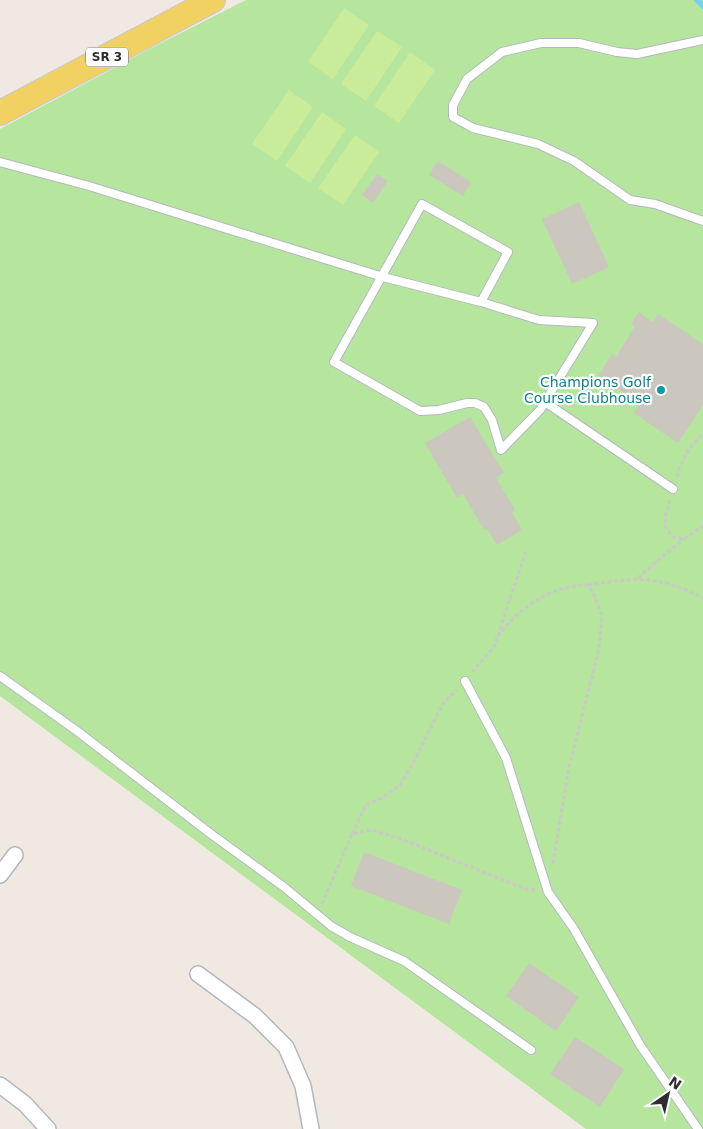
<svg xmlns="http://www.w3.org/2000/svg" width="703" height="1129" viewBox="0 0 703 1129" font-family="'DejaVu Sans',sans-serif">
<rect width="100%" height="100%" fill="#efe9e1"/>
<path fill="#b6e59e" d="M 246,0 L 703,0 L 703,1129 L 586,1129 L 0,696 L 0,129 L 153,47 Z"/>
<g fill="#c9ec9a">
<path d="M 344,8 L 369,25 L 333,79 L 308,62 Z"/>
<path d="M 377,31 L 402,47 L 366,101 L 341,84 Z"/>
<path d="M 410,52 L 435,70 L 399,123 L 374,106 Z"/>
<path d="M 289,90 L 313,107 L 277,161 L 252,144 Z"/>
<path d="M 322,112 L 346,129 L 310,183 L 285,166 Z"/>
<path d="M 355,135 L 379,152 L 343,205 L 318,188 Z"/>
</g>
<g fill="none" stroke-linecap="round" stroke-linejoin="round">
<path stroke="#75cff0" stroke-width="5.5" d="M 697,0 L 703,6"/>
</g>
<g fill="#cbc7bf">
<path d="M 438,161 L 471,182 L 463,196 L 429,175 Z"/>
<path d="M 377,174 L 388,181 L 373,203 L 362,195 Z"/>
<path d="M 579,202 L 609,267 L 572,284 L 542,219 Z"/>
<path d="M 639,312 L 653,322 L 658,314 L 703,344 L 703,405 L 678,443 L 634,413 L 640,403 L 598,376 L 612,354 L 616,357 L 635,326 L 631,324 Z"/>
<path d="M 470,417 L 504,473 L 496,478 L 515,510 L 512,512 L 522,530 L 497,545 L 486,528 L 484,530 L 463,494 L 457,498 L 425,443 Z"/>
<path d="M 364,852 L 462,890 L 449,924 L 351,886 Z"/>
<path d="M 529,963 L 579,997 L 556,1031 L 506,996 Z"/>
<path d="M 575,1037 L 624,1069 L 600,1107 L 550,1074 Z"/>
</g>
<g fill="none" stroke-linecap="round" stroke-linejoin="round">
<defs>
<g id="lane">
<path d="M 703,40 L 637,54 L 617,52 L 579,43 L 541,43 L 502,52 L 467,79 L 453,105 L 453,117 L 473,128 L 538,144 L 574,161 L 630,200 L 655,204 L 703,221"/>
<path d="M 0,162 L 89,186 L 383,277 L 481,302 L 539,320 L 593,323 L 540,410 L 501,450 L 492,420 L 484,407 L 475,403 L 467,403 L 439,410 L 420,411 L 334,362 L 422,204 L 508,252 L 481,302"/>
<path d="M 545,402 L 673,489"/>
<path d="M 0,676 L 77,731 L 211,834 L 284,887 L 331,926 L 350,937 L 404,961 L 531,1050"/>
<path d="M 465,681 L 506,758 L 548,892 L 574,929 L 640,1045 L 698,1129"/>
</g>
<g id="street">
<path d="M 0,875 L 15,855"/>
<path d="M 198,974 L 255,1016 L 286,1047 L 303,1086 L 311,1129"/>
<path d="M 0,1085 L 25,1104 L 48,1129"/>
</g>
<path id="primary" d="M 0,113 L 213,0"/>
</defs>
<use href="#lane" stroke="#b4b7c1" stroke-width="10"/>
<use href="#street" stroke="#b4b7c1" stroke-width="18"/>
<use href="#primary" stroke="#c9c9c9" stroke-width="26"/>
<g stroke="#c9c9c9" stroke-width="3" stroke-dasharray="4 2.5" stroke-linecap="butt">
<path d="M 677,477 C 682,460 689,446 703,434"/>
<path d="M 670,500 L 666,513 L 665,526 L 673,537 L 684,539 L 703,526"/>
<path d="M 638,578 L 664,555 L 684,539"/>
<path d="M 588,585 C 637,577 657,575 703,598"/>
<path d="M 498,636 C 520,607 550,586 588,585 L 593,592 L 602,616 L 599,649 L 569,767 L 553,864"/>
<path d="M 472,672 L 494,647 L 526,551"/>
<path d="M 352,834 L 366,805 L 382,798 L 400,785 L 412,765 L 443,703 L 457,690"/>
<path d="M 322,904 L 352,834 L 371,830 L 396,837 L 526,889 L 536,890"/>
</g>
<use href="#lane" stroke="#fff" stroke-width="8"/>
<use href="#street" stroke="#fff" stroke-width="15"/>
<use href="#primary" stroke="#f2d163" stroke-width="24"/>
</g>
<circle fill="#0f9aa8" stroke="#fff" stroke-width="2" cx="661" cy="390" r="5"/>
<g text-anchor="middle" stroke-width="4.5" stroke-linejoin="round" paint-order="stroke">
<rect fill="#fff" stroke="#6d6d6d" stroke-width="1" x="86" y="47.5" width="42" height="19" rx="4"/>
<g font-size="12" font-weight="bold" fill="#2e2e2e">
<text x="107" y="61">SR 3</text>
</g>
<g font-size="14" fill="#0d838f" stroke="#fff" text-anchor="end">
<text x="651" y="387">Champions Golf<tspan x="651" dy="16">Course Clubhouse</tspan></text>
</g>
</g>
<g transform="translate(668 1094) rotate(34)" stroke="#ffffff" stroke-width="4" paint-order="stroke">
<path d="M0-4L9 19L0 12L-9 19Z" fill="#2e2e2e"/>
<text y="-8" font-size="14" font-weight="bold" text-anchor="middle" fill="#2e2e2e">N</text>
</g>
</svg>
